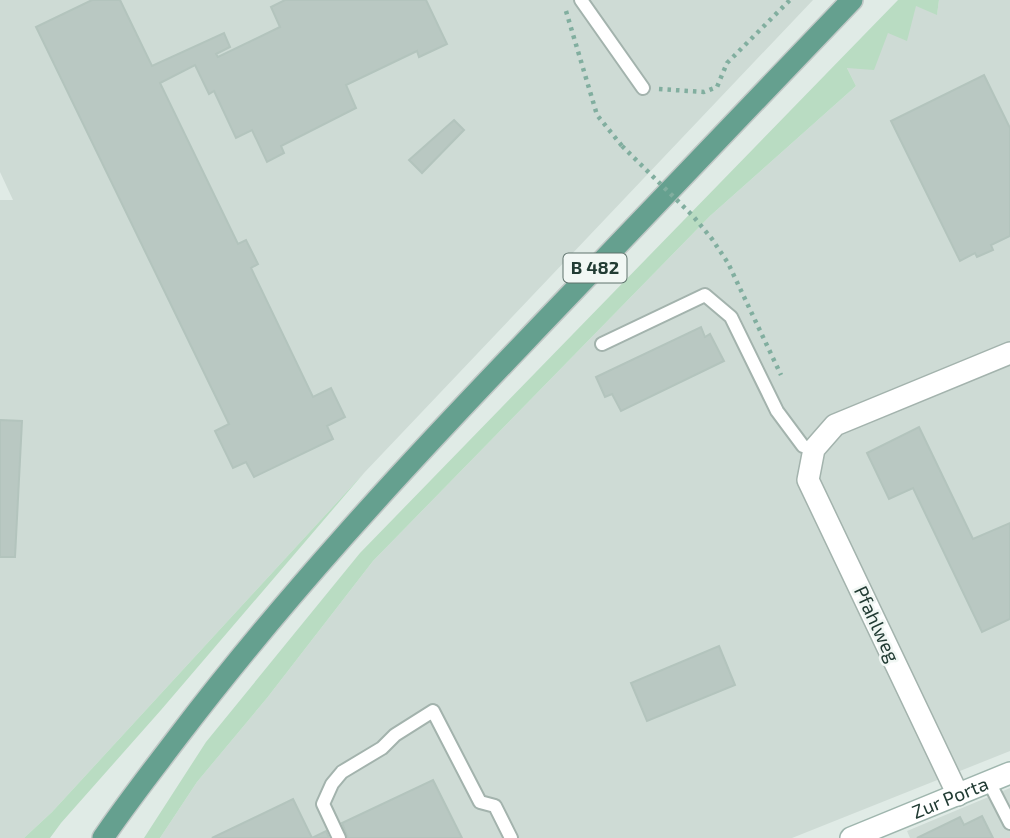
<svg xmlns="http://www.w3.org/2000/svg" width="1010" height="838" viewBox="0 0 1010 838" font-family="'Exo 2',sans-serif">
<rect width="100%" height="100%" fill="#e0ebe6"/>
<g fill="#cedbd5">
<path d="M 0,0 L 813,0 L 364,473 L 52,812 L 24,838 L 0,838 L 0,200 L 13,200 L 0,172 Z"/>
<path d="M 939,0 L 1010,0 L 1010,751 L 792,838 L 160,838 L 197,782 L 267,698 L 373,561 L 710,216 L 856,86 L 847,68 L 888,33 L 915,5 L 937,14 Z"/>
<path d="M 1010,788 L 1010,838 L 910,838 L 907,831 Z"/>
</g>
<g fill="#b9dcc2">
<path d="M 898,0 L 939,0 L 937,15 L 916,6 L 907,41 L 888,33 L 874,70 L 847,68 L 856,86 L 710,216 L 373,561 L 267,698 L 197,782 L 160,838 L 144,838 L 206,742 L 360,553 Z"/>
<path d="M 364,473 L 161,710 L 61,823 L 50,838 L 24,838 L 52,812 Z"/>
</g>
<g fill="#b9c8c2" stroke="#b3c4bd" stroke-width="2">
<path d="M 92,0 L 120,0 L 152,66 L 224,33 L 230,47 L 216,54 L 218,57 L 280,27 L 271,7 L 285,0 L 426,0 L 447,44 L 419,57 L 417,51 L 346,85 L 356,108 L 281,146 L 284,153 L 267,162 L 252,130 L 236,138 L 214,91 L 209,94 L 195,65 L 160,83 L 238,244 L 246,240 L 258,264 L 251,268 L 313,397 L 331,388 L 345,417 L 327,426 L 333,439 L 254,477 L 246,462 L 233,468 L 215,431 L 229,424 L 36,27 Z"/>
<path d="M 984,75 L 1010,128 L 1010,236 L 991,245 L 993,250 L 977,257 L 975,253 L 960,261 L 891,121 Z"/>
<path d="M 454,120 L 464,130 L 422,173 L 409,160 Z"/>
<path d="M 701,327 L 705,337 L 710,334 L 724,361 L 621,411 L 612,394 L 605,397 L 596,377 Z"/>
<path d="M 0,420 L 22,421 L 15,557 L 0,557 Z"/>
<path d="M 919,427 L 973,539 L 1010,523 L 1010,619 L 982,632 L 913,488 L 889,499 L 867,453 Z"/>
<path d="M 719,646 L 735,685 L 647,721 L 631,683 Z"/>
<path d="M 433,780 L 462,838 L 348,838 L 342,823 Z"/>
<path d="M 293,799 L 312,838 L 326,831 L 329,838 L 212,838 Z"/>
<path d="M 982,816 L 993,838 L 917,838 L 960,817 L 964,825 Z"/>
</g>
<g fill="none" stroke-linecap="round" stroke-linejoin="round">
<defs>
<g id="service">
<path d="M 581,0 L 643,88"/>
<path d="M 602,344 L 705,295 L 731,317 L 777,411 L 803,446 L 814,449"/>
<path d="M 989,782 L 1010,823"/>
<path d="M 339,838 L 323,804 L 332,784 L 342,772 L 382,748 L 395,735 L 433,711 L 480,802 L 495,806 L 511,838"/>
</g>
<path id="minor" d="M 958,795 L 808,480 L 814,449 L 835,425 L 1010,353"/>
<g id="secondary">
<path id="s1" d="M 851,838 L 1010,773"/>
</g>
<path id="primary" d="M 103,838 C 126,804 152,771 177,738 C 282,600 400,472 520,347 C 630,231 741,116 852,0"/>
</defs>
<use href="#service" stroke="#a3b3ad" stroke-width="16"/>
<use href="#minor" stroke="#a3b3ad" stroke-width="24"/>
<use href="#secondary" stroke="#9fb6ae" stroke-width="24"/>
<use href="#primary" stroke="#c1c8c6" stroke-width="24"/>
<g stroke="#81ae9f" stroke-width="4.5" stroke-dasharray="3.5 5" stroke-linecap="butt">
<path d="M 566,11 L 597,115 L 622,146"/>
<path d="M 659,89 L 704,92 L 717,87 L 727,63 L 790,0"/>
</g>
<use href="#service" stroke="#fff" stroke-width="12"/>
<use href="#minor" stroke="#fff" stroke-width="21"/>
<use href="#secondary" stroke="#fff" stroke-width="21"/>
<use href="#primary" stroke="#65a08f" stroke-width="21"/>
<path stroke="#81ae9f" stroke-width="4.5" stroke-dasharray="3.5 5" stroke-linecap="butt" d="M 622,146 L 693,216 L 712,239 L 728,263 L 781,375"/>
</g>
<g text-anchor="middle" stroke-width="5" stroke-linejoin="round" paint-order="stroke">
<rect fill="#f1f7f4" stroke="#5f736d" stroke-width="2" x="563.5" y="253.5" width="63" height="29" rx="5"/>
<g font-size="18" font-weight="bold" fill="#213b33">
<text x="595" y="274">B 482</text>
</g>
<g font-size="19" fill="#213b33" stroke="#f1f7f4">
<text transform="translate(877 624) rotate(65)" y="7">Pfahlweg</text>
<text dy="7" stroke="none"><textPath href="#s1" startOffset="107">Zur Porta</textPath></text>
</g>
</g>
</svg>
